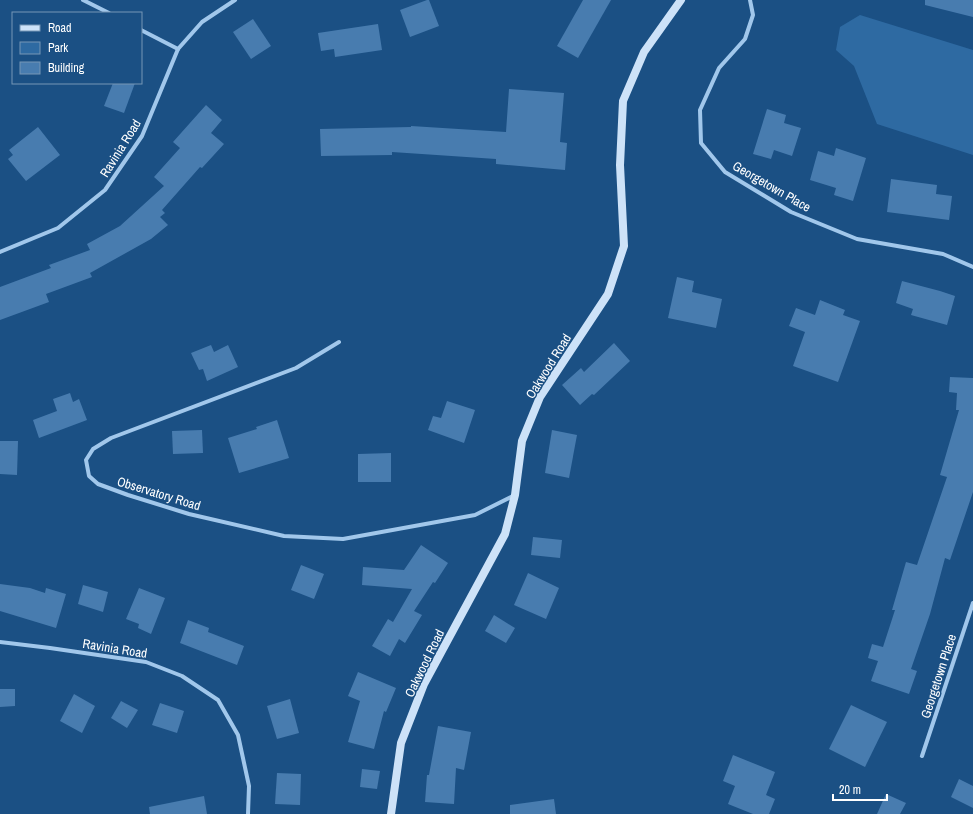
<svg xmlns="http://www.w3.org/2000/svg" width="973" height="814" viewBox="0 0 973 814" font-family="'Archivo Narrow',sans-serif">
<rect width="100%" height="100%" fill="#1b5084"/>
<path fill="#2e6aa2" d="M 860,15 L 973,50 L 973,155 L 877,124 L 854,66 L 836,50 L 840,27 Z"/>
<g fill="#487caf">
<path d="M 427,0 L 429,0 L 439,26 L 410,37 L 400,10 Z"/>
<path d="M 583,0 L 611,0 L 578,58 L 557,46 Z"/>
<path d="M 925,0 L 973,0 L 973,17 L 925,5 Z"/>
<path d="M 253,19 L 271,46 L 251,59 L 233,32 Z"/>
<path d="M 378,24 L 382,50 L 335,57 L 334,49 L 321,51 L 318,33 Z"/>
<path d="M 113,83 L 135,83 L 124,113 L 104,106 Z"/>
<path d="M 509,89 L 564,93 L 560,142 L 567,143 L 565,170 L 496,164 L 496,159 L 392,152 L 392,155 L 321,156 L 320,129 L 411,127 L 411,126 L 506,132 Z"/>
<path d="M 206,105 L 222,120 L 211,133 L 224,144 L 202,168 L 200,167 L 162,210 L 165,213 L 160,217 L 168,225 L 151,239 L 90,273 L 92,277 L 46,294 L 49,302 L 0,320 L 0,287 L 51,268 L 49,265 L 90,250 L 87,244 L 120,226 L 164,186 L 154,177 L 180,148 L 173,142 Z"/>
<path d="M 767,109 L 786,115 L 784,123 L 801,128 L 792,156 L 774,150 L 771,159 L 753,154 Z"/>
<path d="M 38,127 L 60,155 L 26,181 L 8,159 L 13,155 L 9,150 Z"/>
<path d="M 836,148 L 866,158 L 853,201 L 834,195 L 836,188 L 810,180 L 818,151 L 834,156 Z"/>
<path d="M 891,179 L 937,185 L 936,194 L 952,196 L 949,220 L 887,212 Z"/>
<path d="M 677,277 L 694,281 L 692,292 L 722,299 L 716,328 L 668,318 Z"/>
<path d="M 902,281 L 940,291 L 939,294 L 940,291 L 955,296 L 947,325 L 911,315 L 913,309 L 896,303 Z"/>
<path d="M 820,300 L 845,310 L 843,315 L 860,321 L 838,382 L 793,366 L 805,332 L 789,326 L 796,308 L 815,315 Z"/>
<path d="M 614,343 L 630,361 L 594,395 L 592,394 L 580,405 L 562,385 L 581,368 L 584,372 Z"/>
<path d="M 211,345 L 214,352 L 228,345 L 238,367 L 207,381 L 203,369 L 199,370 L 191,353 Z"/>
<path d="M 950,377 L 973,378 L 973,492 L 950,560 L 945,558 L 930,614 L 911,669 L 917,671 L 909,694 L 871,681 L 878,661 L 868,658 L 872,644 L 883,647 L 895,610 L 892,610 L 906,562 L 917,565 L 947,477 L 940,475 L 959,410 L 956,410 L 957,393 L 949,392 Z"/>
<path d="M 70,393 L 73,402 L 79,399 L 87,420 L 39,438 L 33,420 L 57,411 L 53,399 Z"/>
<path d="M 447,401 L 475,410 L 464,443 L 428,430 L 433,416 L 441,418 Z"/>
<path d="M 277,420 L 289,458 L 239,473 L 228,438 L 257,429 L 256,427 Z"/>
<path d="M 202,430 L 203,453 L 173,454 L 172,431 Z"/>
<path d="M 552,430 L 577,435 L 569,478 L 545,473 Z"/>
<path d="M 0,441 L 18,441 L 17,475 L 0,474 Z"/>
<path d="M 391,453 L 391,482 L 358,482 L 358,454 Z"/>
<path d="M 533,537 L 562,540 L 560,558 L 531,555 Z"/>
<path d="M 421,545 L 448,563 L 435,583 L 433,582 L 414,611 L 422,615 L 405,643 L 399,639 L 390,656 L 372,646 L 388,619 L 393,622 L 412,589 L 362,585 L 363,567 L 404,570 Z"/>
<path d="M 301,565 L 324,574 L 314,599 L 291,590 Z"/>
<path d="M 528,573 L 559,588 L 546,619 L 514,605 Z"/>
<path d="M 0,584 L 30,588 L 45,593 L 46,588 L 66,594 L 56,628 L 0,611 Z"/>
<path d="M 83,585 L 108,592 L 103,612 L 78,604 Z"/>
<path d="M 139,588 L 165,598 L 151,634 L 138,628 L 139,624 L 126,619 Z"/>
<path d="M 494,615 L 515,628 L 506,643 L 485,631 Z"/>
<path d="M 188,620 L 209,628 L 208,632 L 244,646 L 237,665 L 180,643 Z"/>
<path d="M 358,672 L 396,688 L 386,712 L 384,711 L 374,749 L 348,742 L 360,701 L 348,696 Z"/>
<path d="M 0,689 L 15,689 L 15,706 L 0,707 Z"/>
<path d="M 74,694 L 95,706 L 82,733 L 60,721 Z"/>
<path d="M 290,699 L 299,733 L 277,739 L 267,706 Z"/>
<path d="M 121,701 L 138,710 L 127,728 L 111,718 Z"/>
<path d="M 160,703 L 184,711 L 177,733 L 152,725 Z"/>
<path d="M 851,705 L 887,722 L 865,767 L 829,749 Z"/>
<path d="M 438,726 L 471,732 L 464,770 L 456,768 L 454,804 L 425,802 L 427,775 L 429,775 Z"/>
<path d="M 733,755 L 775,772 L 766,795 L 775,799 L 769,814 L 753,814 L 728,804 L 735,786 L 723,781 Z"/>
<path d="M 362,769 L 380,771 L 377,789 L 360,787 Z"/>
<path d="M 277,773 L 301,774 L 300,805 L 275,804 Z"/>
<path d="M 959,779 L 973,786 L 973,808 L 951,797 Z"/>
<path d="M 886,794 L 906,803 L 900,814 L 877,814 Z"/>
<path d="M 204,796 L 207,814 L 150,814 L 149,807 Z"/>
<path d="M 554,799 L 556,814 L 510,814 L 510,805 Z"/>
</g>
<g fill="none" stroke-linecap="round" stroke-linejoin="round">
<g stroke="#a1c7eb" stroke-width="4">
<path d="M 83,0 L 109,13"/>
<path d="M 750,0 L 753,15 L 745,39 L 719,68 L 700,110 L 701,143 L 725,172 L 791,212 L 857,239 L 943,254 L 973,267"/>
<path d="M 141,30 L 178,49"/>
<path d="M 0,252 L 58,228 L 105,190 L 142,136 L 178,49 L 202,22 L 235,0"/>
<path d="M 339,342 L 296,368 L 111,438 L 93,449 L 86,460 L 89,476 L 98,484 L 128,495 L 189,514 L 284,536 L 343,539 L 475,515 L 515,495"/>
<path d="M 0,642 L 50,648 L 146,662 L 182,676 L 218,700 L 238,735 L 249,786 L 248,814"/>
<path d="M 922,756 L 973,603"/>
</g>
<path stroke="#cde2f8" stroke-width="8" d="M 391,814 L 401,743 L 424,684 L 505,534 L 515,495 L 522,441 L 540,397 L 608,294 L 624,246 L 620,165 L 623,101 L 644,52 L 681,0"/>
</g>
<g text-anchor="middle" stroke-width="3" stroke-linejoin="round" paint-order="stroke">
<g font-size="13" fill="#fff" stroke="#1b5084">
<text transform="translate(120 148) rotate(-58)" y="5">Ravinia Road</text>
<text transform="translate(772 186) rotate(30)" y="5">Georgetown Place</text>
<text transform="translate(548 366) rotate(-58)" y="5">Oakwood Road</text>
<text transform="translate(159 493) rotate(17)" y="5">Observatory Road</text>
<text transform="translate(115 648) rotate(9)" y="5">Ravinia Road</text>
<text transform="translate(424 663) rotate(-64)" y="5">Oakwood Road</text>
<text transform="translate(938 676) rotate(-72)" y="5">Georgetown Place</text>
</g>
</g>
<rect x="12" y="12" width="130" height="72" fill="#1b5084" stroke="#7696b5"/>
<rect x="20" y="25" width="20" height="6" fill="#cde2f8" stroke="#7696b5"/>
<text x="48" y="32" font-size="12" fill="#ffffff">Road</text>
<rect x="20" y="42" width="20" height="12" fill="#2e6aa2" stroke="#7696b5"/>
<text x="48" y="52" font-size="12" fill="#ffffff">Park</text>
<rect x="20" y="62" width="20" height="12" fill="#487caf" stroke="#7696b5"/>
<text x="48" y="72" font-size="12" fill="#ffffff">Building</text>
<path d="M833 794v6h54v-6" fill="none" stroke="#ffffff" stroke-width="2"/>
<text x="839" y="794" font-size="12" fill="#ffffff" stroke="#1b5084" stroke-width="3" paint-order="stroke">20 m</text>
</svg>
